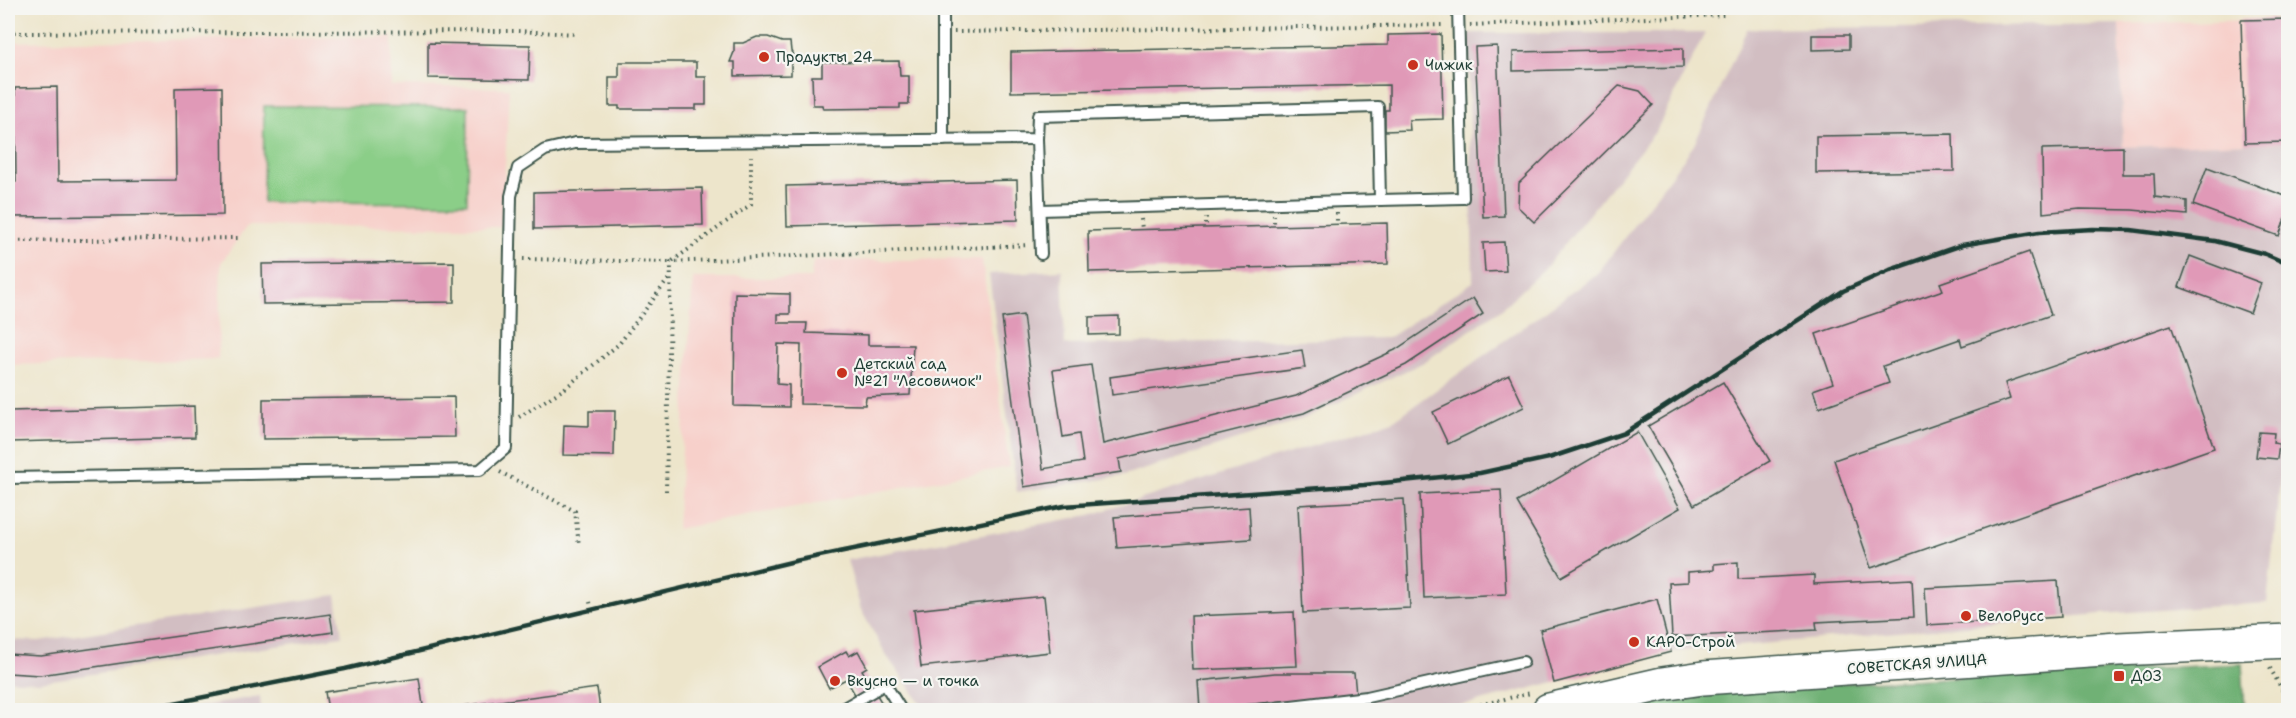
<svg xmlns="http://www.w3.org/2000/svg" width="2296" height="718" viewBox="0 0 2296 718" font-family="'Shantell Sans',sans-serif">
<rect width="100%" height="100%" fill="#f6f6f2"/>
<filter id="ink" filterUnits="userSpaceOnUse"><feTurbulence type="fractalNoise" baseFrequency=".0167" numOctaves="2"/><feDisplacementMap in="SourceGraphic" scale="12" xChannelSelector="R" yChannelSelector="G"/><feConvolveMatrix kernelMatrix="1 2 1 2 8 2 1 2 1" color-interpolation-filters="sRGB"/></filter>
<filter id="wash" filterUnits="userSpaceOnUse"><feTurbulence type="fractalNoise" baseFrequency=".008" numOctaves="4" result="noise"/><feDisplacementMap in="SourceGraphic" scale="24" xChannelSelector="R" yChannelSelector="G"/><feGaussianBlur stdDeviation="1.35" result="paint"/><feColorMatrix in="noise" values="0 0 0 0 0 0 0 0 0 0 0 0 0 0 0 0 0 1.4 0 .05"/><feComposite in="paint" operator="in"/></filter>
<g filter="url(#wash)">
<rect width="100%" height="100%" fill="#ede5cb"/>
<g fill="#f7d0ca">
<path d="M 2288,19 L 2288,142 L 2123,147 L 2119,24 Z"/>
<path d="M 392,37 L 391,86 L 509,88 L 502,227 L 247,226 L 221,263 L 218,359 L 8,365 L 8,42 Z"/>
<path d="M 982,259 L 1009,467 L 677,529 L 693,278 L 811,278 L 813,261 Z"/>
</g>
<g fill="#d2bec2">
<path d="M 2119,24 L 2123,147 L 2288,142 L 2288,407 L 2267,603 L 2101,614 L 1671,652 L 1473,703 L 1432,710 L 926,710 L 886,655 L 861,610 L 847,560 L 1090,515 L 1393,421 L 1598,273 L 1694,145 L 1747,29 Z"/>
<path d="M 1468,33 L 1705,33 L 1656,131 L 1547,266 L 1501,309 L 1424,362 L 1305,418 L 1124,476 L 1017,492 L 989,274 L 1062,270 L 1065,345 L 1388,338 L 1473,282 Z"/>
<path d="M 336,595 L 342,636 L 39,682 L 8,680 L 8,640 L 39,641 Z"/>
<path d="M 260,696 L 261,710 L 180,710 Z"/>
</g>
<path fill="#8bce88" stroke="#55865e" stroke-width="1.5" d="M 264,106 L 468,107 L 467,203 L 263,202 Z"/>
<path fill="#70b174" stroke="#487754" stroke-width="1.5" d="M 2242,664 L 2245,710 L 1604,710 L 1722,689 Z"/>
<g id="blocks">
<g fill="#e099b7">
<path d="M 2288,19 L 2288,142 L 2245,143 L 2241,20 Z"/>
<path d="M 1441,34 L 1443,119 L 1409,120 L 1410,130 L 1385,131 L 1385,110 L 1389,110 L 1389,85 L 1011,92 L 1011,52 L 1388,45 L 1388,35 Z"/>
<path d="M 1812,35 L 1849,35 L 1849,49 L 1812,50 Z"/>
<path d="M 757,37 L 768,37 L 782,42 L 790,42 L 791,51 L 796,61 L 791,61 L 791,75 L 735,76 L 735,62 L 730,62 L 734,52 L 734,43 L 743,43 Z"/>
<path d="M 428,43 L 530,45 L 529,80 L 428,78 Z"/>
<path d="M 1497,46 L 1504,216 L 1483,217 L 1475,47 Z"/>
<path d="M 1683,48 L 1683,67 L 1513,71 L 1513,52 Z"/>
<path d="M 899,61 L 900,76 L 909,76 L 909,104 L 900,104 L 900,108 L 823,109 L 822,105 L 813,105 L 812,76 L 822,76 L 822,62 Z"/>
<path d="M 619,62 L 696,62 L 696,77 L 706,77 L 706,105 L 696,105 L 696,109 L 619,109 L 619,106 L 609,106 L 609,77 L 619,77 Z"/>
<path d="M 1619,86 L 1640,91 L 1653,105 L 1534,222 L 1518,207 L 1519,183 Z"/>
<path d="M 57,87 L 58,181 L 176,180 L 175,88 L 222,87 L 223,215 L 9,217 L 8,182 L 16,182 L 15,88 Z"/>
<path d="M 1953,134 L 1954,171 L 1816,173 L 1816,136 Z"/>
<path d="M 2123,147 L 2123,174 L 2154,174 L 2155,197 L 2187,201 L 2187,215 L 2132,210 L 2080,209 L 2043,213 L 2042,149 Z"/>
<path d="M 2207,167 L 2288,197 L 2288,210 L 2279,236 L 2193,205 Z"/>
<path d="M 1017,180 L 1018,220 L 787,226 L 786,186 Z"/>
<path d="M 702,188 L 703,225 L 534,229 L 534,192 Z"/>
<path d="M 1387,223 L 1388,264 L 1089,272 L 1088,231 Z"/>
<path d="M 1504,242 L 1506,271 L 1485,272 L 1483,243 Z"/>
<path d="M 2029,252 L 2051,315 L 1962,346 L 1960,339 L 1883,366 L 1889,383 L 1819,408 L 1813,390 L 1833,383 L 1816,334 L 1943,290 L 1940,283 Z"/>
<path d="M 2190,256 L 2261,283 L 2250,313 L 2179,287 Z"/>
<path d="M 454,262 L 454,302 L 263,304 L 262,264 Z"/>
<path d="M 735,293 L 790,294 L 790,314 L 778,314 L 778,323 L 807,323 L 806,333 L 868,335 L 868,345 L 913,345 L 910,395 L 866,397 L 865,405 L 800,404 L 801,345 L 778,344 L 777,384 L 789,385 L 789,407 L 734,406 Z"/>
<path d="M 1473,298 L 1483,314 L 1406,365 L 1304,413 L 1119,459 L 1121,472 L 1024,487 L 1002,318 L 1023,315 L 1043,469 L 1083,462 L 1079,434 L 1063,437 L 1053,370 L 1091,365 L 1103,444 L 1296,396 L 1395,350 Z"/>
<path d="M 1119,316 L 1119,334 L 1089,335 L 1089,317 Z"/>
<path d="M 2171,325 L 2214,448 L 1871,568 L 1834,460 L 2010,399 L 2005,383 Z"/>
<path d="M 1302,350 L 1305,368 L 1112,395 L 1110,377 Z"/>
<path d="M 1509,375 L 1524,407 L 1448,444 L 1433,412 Z"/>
<path d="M 1723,382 L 1770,461 L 1694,505 L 1648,426 Z"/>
<path d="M 454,397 L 455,437 L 263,439 L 263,399 Z"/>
<path d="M 194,406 L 195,437 L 11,442 L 10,411 Z"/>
<path d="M 589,411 L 615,411 L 614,456 L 563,455 L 564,425 L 589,426 Z"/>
<path d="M 1637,432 L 1680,508 L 1561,577 L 1517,502 Z"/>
<path d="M 2259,432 L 2274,433 L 2273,443 L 2279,444 L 2277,459 L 2256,457 Z"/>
<path d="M 1501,490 L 1506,594 L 1424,598 L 1420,494 Z"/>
<path d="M 1404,499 L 1410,608 L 1303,613 L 1298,505 Z"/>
<path d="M 1249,507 L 1251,539 L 1117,548 L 1114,517 Z"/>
<path d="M 1738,562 L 1738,579 L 1814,575 L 1814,584 L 1912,579 L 1914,617 L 1816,622 L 1817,630 L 1672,637 L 1669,583 L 1688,582 L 1688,572 L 1714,570 L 1714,564 Z"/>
<path d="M 2058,581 L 2061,617 L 1927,625 L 1925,588 Z"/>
<path d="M 1044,596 L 1050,652 L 921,667 L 914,610 Z"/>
<path d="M 1657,599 L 1671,652 L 1554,683 L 1540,630 Z"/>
<path d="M 1294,612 L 1297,666 L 1193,670 L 1191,616 Z"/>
<path d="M 330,614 L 333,632 L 40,675 L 8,673 L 8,654 L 41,656 Z"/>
<path d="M 846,651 L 849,656 L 858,651 L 867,667 L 862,670 L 886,710 L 864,710 L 846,679 L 829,688 L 818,667 Z"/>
<path d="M 1275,673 L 1354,673 L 1356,694 L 1200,709 L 1198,681 Z"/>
<path d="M 419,678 L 423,705 L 389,710 L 328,710 L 325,692 Z"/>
<path d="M 597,688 L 600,710 L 456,710 L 456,707 Z"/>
</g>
</g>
</g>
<g filter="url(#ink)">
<use href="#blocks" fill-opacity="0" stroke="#3e564b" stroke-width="1.5"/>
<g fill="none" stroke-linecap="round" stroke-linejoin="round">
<defs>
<g id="lane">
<path d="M 943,8 L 943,140"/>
<path d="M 1037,139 L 1041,254"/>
<path d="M 1040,210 L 1380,200"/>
<path d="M 8,478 L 480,470 L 506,448 L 511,196 L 518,168 L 545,150 L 575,143 L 1037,139 L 1038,116 L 1378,107 L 1380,200 L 1463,198 L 1458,8"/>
<path d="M 844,710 L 844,708 L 885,684 L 901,710"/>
<path d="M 1258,710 L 1367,697 L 1523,662"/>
</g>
<path id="primary" d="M 1549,710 L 1662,684 L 1703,678 L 2118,649 L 2288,641"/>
</defs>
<use href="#lane" stroke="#3e564b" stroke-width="14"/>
<use href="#primary" stroke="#3e564b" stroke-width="36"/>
<g stroke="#3e564b" stroke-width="4" stroke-dasharray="1.5 4.5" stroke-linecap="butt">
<path d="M 1470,25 L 1724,15"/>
<path d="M 954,32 L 1445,25"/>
<path d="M 8,33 L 517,31 L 577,34"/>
<path d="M 1337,213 L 1337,225"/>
<path d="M 1274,215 L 1274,226"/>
<path d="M 1206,217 L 1206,228"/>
<path d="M 1141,219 L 1142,230"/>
<path d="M 8,241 L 238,238"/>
<path d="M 523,259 L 671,262 L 751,204 L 751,156"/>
<path d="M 519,417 L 564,389 L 619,344 L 670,277"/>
<path d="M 500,472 L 575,511 L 579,546"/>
<path d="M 666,491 L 671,262 L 1028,245"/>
<path d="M 590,602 L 591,607"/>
<path d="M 592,611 L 592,616"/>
<path d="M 2270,668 L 2288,700"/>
<path d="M 1457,710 L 1531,693"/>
</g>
<use href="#lane" stroke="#fff" stroke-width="10"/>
<use href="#primary" stroke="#fff" stroke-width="33"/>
<path stroke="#1f3d34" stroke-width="4.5" d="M 139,710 L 345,669 L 795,561 L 1064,506 L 1364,485 L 1480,473 L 1549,458 L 1624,433 L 1843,291 L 1890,270 L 1962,245 L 2039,232 L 2093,229 L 2131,230 L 2215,241 L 2265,254 L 2288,264"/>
</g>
</g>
<g fill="#c8321e" stroke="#f6f6f2" stroke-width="2">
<circle cx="764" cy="57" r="6"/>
<circle cx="1413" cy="65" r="6"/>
<circle cx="842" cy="373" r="6"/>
<circle cx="1966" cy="616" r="6"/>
<circle cx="1634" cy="642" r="6"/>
<rect x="2113" y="670" width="12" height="12" rx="3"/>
<circle cx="835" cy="681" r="6"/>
</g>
<g text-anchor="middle" stroke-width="4.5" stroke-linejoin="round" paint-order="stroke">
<g font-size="15" fill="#1f3d34" stroke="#f6f6f2" text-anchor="start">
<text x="776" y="62">Продукты 24</text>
<text x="1425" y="70">Чижик</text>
<text x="854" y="369">Детский сад<tspan x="854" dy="17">№21 "Лесовичок"</tspan></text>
<text x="1978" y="621">ВелоРусс</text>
<text x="1646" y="647">КАРО-Строй</text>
<text x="2131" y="681">ДОЗ</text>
<text x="847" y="686">Вкусно — и точка</text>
</g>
<g font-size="15" fill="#1f3d34" stroke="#f6f6f2">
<text transform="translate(1917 664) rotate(-4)" y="5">СОВЕТСКАЯ УЛИЦА</text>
</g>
</g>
<rect width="2296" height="718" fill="none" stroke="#f6f6f2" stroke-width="30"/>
</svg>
